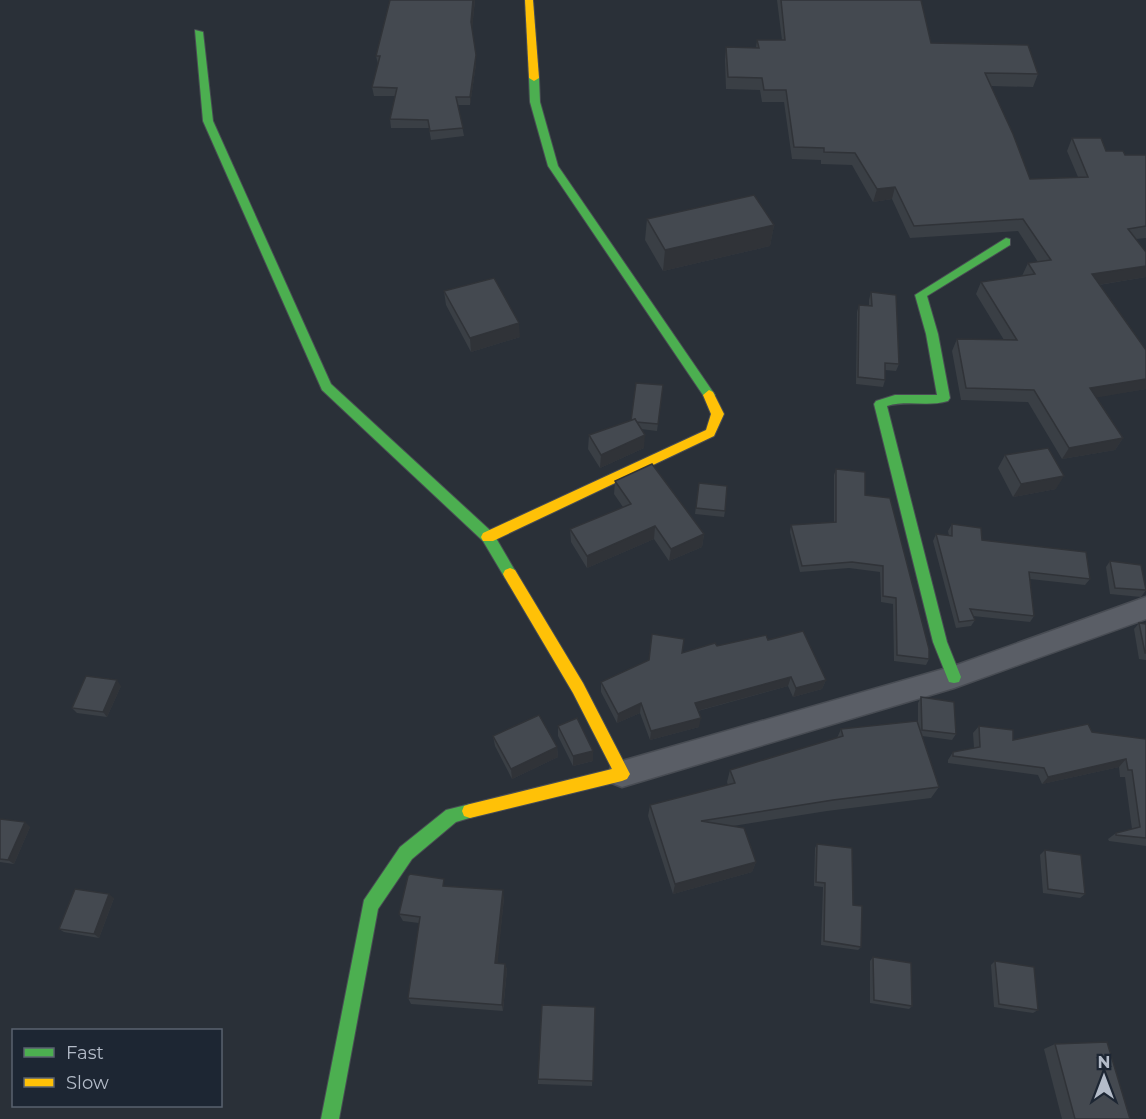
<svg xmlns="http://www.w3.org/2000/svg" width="1146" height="1119" viewBox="0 0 1146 1119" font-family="Montserrat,sans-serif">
<rect width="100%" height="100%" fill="#2a3038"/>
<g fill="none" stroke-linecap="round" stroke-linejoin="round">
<defs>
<path id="street" d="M 1146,597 L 1146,619 L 954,688 L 622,787 L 612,783 L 608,774 L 612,765 L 622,761 L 954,666 Z"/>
<g id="fast">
<path d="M 195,30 L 203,32 L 213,121 L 331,384 L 493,533 L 517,574 L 515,578 L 505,578 L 483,541 L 322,390 L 203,121 Z"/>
<path d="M 534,75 L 539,78 L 540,102 L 558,166 L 713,392 L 715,395 L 713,398 L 705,398 L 548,166 L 530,102 L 529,78 Z"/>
<path d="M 1006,238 L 1010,239 L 1010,245 L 927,296 L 938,334 L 950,398 L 948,401 C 928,407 907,400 887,406 L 947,642 L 961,677 L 959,682 L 954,683 L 949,682 L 933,642 L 874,404 L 876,401 L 895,395 L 937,395 L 926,334 L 915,295 Z"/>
<path d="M 470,804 L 476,806 L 478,811 L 476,816 L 456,822 L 412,859 L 378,909 L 339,1119 L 321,1119 L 364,900 L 400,847 L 446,810 Z"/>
</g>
<g id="slow">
<path d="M 525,0 L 533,0 L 539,78 L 534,81 L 529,78 Z"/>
<path d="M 709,390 L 713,392 L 724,414 L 714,436 L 493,541 L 483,541 L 481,537 L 483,533 L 706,430 L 711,414 L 703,395 Z"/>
<path d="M 510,568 L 515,570 L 583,683 L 630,774 L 627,779 L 622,781 L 470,818 L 464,816 L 462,811 L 464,806 L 470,804 L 612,769 L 573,693 L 505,578 L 503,574 L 505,570 Z"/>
</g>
</defs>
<use href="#street" stroke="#484c53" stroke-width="3"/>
<use href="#fast" stroke="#484c53" stroke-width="2"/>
<use href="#slow" stroke="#484c53" stroke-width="2"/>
<use href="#street" fill="#5a5e66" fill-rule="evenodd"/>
<use href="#fast" fill="#4caf50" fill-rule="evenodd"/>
<use href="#slow" fill="#ffc107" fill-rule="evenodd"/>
</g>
<g fill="#3a3f45">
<path d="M 475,0 L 472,28 L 476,64 L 470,105 L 458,105 L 464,136 L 431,140 L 429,128 L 391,128 L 390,119 L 395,96 L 374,96 L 372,87 L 378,64 L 376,56 Z"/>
<path d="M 777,0 L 921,0 L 931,43 L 1038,74 L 1033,87 L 991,86 L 1030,179 L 1078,177 L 1067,151 L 1072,138 L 1106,151 L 1125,155 L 1146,155 L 1146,238 L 1136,239 L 1146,252 L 1146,277 L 1099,285 L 1146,350 L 1146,389 L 1096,397 L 1123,438 L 1115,450 L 1062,459 L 1028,402 L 961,400 L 952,351 L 957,339 L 1004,340 L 976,294 L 981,282 L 1022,276 L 1028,263 L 1038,262 L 1018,231 L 910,238 L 892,199 L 873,202 L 852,165 L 821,164 L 821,160 L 792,159 L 784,102 L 762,102 L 760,90 L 726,89 L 725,60 L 726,47 L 756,48 L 757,40 L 782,40 Z"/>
<path d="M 647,219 L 774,225 L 770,246 L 663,271 L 645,240 Z"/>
<path d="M 444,291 L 520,337 L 471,352 L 446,305 Z"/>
<path d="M 871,292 L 899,364 L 896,371 L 885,370 L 885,380 L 883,387 L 856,384 L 857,312 L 859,305 L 869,306 L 869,300 Z"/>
<path d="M 663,385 L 657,431 L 641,429 L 644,448 L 600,468 L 588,449 L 589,435 L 631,421 Z"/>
<path d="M 1005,455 L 1056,489 L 1013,497 L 998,468 Z"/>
<path d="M 836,469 L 865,495 L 929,659 L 926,665 L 894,661 L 893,604 L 881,602 L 880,572 L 849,568 L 800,572 L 790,532 L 791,525 L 834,522 L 834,475 Z"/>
<path d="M 615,481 L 704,534 L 702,547 L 669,561 L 654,539 L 587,568 L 571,542 L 570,529 L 623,507 L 614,494 Z"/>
<path d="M 699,483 L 725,511 L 724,517 L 695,514 Z"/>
<path d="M 952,524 L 982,540 L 1090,579 L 1085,585 L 1030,579 L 1034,616 L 1030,622 L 973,616 L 975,620 L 971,626 L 956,628 L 933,541 L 936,534 L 949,536 L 948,531 Z"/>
<path d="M 1110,561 L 1146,590 L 1141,597 L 1110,594 L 1106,567 Z"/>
<path d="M 1139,623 L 1146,624 L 1146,660 L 1139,659 L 1134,629 Z"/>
<path d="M 768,640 L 826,680 L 822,689 L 793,697 L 788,686 L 698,711 L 699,727 L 650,740 L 640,713 L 617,723 L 601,692 L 601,682 L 649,660 L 717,646 Z"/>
<path d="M 121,686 L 107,717 L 77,713 L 72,708 Z"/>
<path d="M 921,697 L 956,734 L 952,740 L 922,736 L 939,787 L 931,798 L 827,811 L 733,826 L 756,862 L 752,872 L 673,894 L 648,816 L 650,805 L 728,785 L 727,782 L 730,770 L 837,738 L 841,729 L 918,725 L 918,703 Z"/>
<path d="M 558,726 L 593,761 L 573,766 L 558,736 Z"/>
<path d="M 979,726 L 1013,740 L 1092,732 L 1146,739 L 1146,846 L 1109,841 L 1108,839 L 1116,833 L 1132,829 L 1125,777 L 1120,777 L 1119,767 L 1042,784 L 1038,775 L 948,763 L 948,760 L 953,752 L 974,748 L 973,733 Z"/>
<path d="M 493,736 L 557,747 L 558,757 L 512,779 L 495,746 Z"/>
<path d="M 0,819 L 30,827 L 14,864 L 0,862 Z"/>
<path d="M 817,844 L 853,905 L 861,947 L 858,950 L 821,945 L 823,887 L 814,886 L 815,848 Z"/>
<path d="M 1045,850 L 1085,894 L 1080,898 L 1043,893 L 1040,855 Z"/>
<path d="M 447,887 L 504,898 L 497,963 L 505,964 L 507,970 L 503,1011 L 411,1004 L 408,998 L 419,923 L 403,921 L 399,914 Z"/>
<path d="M 114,898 L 99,938 L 64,932 L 59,929 Z"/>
<path d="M 873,957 L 912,1006 L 909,1009 L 870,1003 L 870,961 Z"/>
<path d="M 995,961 L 1038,1010 L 1033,1013 L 994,1007 L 991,965 Z"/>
<path d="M 595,1007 L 592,1086 L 538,1084 L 538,1079 Z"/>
<path d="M 1055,1044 L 1130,1119 L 1062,1119 L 1044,1049 Z"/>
</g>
<g fill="#303338">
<path d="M 473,0 L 475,0 L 472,31 L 471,22 Z"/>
<path d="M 476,55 L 476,64 L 470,105 L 470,97 Z"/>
<path d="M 895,187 L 892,199 L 873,202 L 877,189 Z"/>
<path d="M 774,225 L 770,246 L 663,271 L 665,250 Z"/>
<path d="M 1146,266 L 1146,277 L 1085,287 L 1092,274 Z"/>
<path d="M 519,323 L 520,337 L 471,352 L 470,338 Z"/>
<path d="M 1146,379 L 1146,389 L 1083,400 L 1090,388 Z"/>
<path d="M 645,435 L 644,448 L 600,468 L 601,455 Z"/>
<path d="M 1123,438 L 1115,450 L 1062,459 L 1069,448 Z"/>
<path d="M 1064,476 L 1056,489 L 1013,497 L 1021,484 Z"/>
<path d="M 655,526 L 654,539 L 587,568 L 587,556 Z"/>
<path d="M 704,534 L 702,547 L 669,561 L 671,549 Z"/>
<path d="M 791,677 L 788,686 L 693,712 L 695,703 Z"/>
<path d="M 117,680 L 121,686 L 107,717 L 103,712 Z"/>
<path d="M 826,680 L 822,689 L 793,697 L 796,688 Z"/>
<path d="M 641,703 L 640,713 L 617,723 L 618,714 Z"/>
<path d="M 701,718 L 699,727 L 650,740 L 651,731 Z"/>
<path d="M 557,747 L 558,757 L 512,779 L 511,769 Z"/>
<path d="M 593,751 L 593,761 L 573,766 L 573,756 Z"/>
<path d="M 1126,759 L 1119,767 L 1042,784 L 1048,777 Z"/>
<path d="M 25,822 L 30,827 L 14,864 L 8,860 Z"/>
<path d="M 756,862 L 752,872 L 673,894 L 675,884 Z"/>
<path d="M 503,890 L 504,898 L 497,969 L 495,963 Z"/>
<path d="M 109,894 L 114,898 L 99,938 L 94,934 Z"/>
<path d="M 505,964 L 507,970 L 503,1011 L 502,1005 Z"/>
</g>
<g fill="#444950" stroke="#303338" stroke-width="1.5">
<path d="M 390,0 L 473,0 L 471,22 L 476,55 L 470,97 L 456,97 L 463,128 L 430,131 L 428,120 L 390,119 L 397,88 L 372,87 L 380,56 L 376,56 Z"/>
<path d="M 781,0 L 921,0 L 931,43 L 1028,45 L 1038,74 L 985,73 L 1013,134 L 1030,179 L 1088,177 L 1072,138 L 1101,138 L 1106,151 L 1123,151 L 1125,155 L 1146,155 L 1146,226 L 1128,229 L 1146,252 L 1146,266 L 1092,274 L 1146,350 L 1146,379 L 1090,388 L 1123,438 L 1069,448 L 1034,390 L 966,388 L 957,339 L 1017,340 L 981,282 L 1035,274 L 1028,263 L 1051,260 L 1023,219 L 914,226 L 895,187 L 877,189 L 855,153 L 824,152 L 824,148 L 794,147 L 786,90 L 764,90 L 762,78 L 728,77 L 726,47 L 759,48 L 757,40 L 785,40 Z"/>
<path d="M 754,195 L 774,225 L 665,250 L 647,219 Z"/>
<path d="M 494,278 L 519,323 L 470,338 L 444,291 Z"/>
<path d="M 871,292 L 896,295 L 899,364 L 885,363 L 885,380 L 858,377 L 859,305 L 872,306 Z"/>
<path d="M 636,383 L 663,385 L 658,424 L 636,422 L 635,419 L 631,421 Z"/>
<path d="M 635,419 L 645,435 L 601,455 L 589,435 Z"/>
<path d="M 1048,448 L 1064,476 L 1021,484 L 1005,455 Z"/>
<path d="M 652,464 L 704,534 L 671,549 L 655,526 L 587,556 L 570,529 L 631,504 L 615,481 Z"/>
<path d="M 836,469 L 865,472 L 865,495 L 890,498 L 929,649 L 929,659 L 897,655 L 896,598 L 883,596 L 883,566 L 852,562 L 802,566 L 791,525 L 836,522 Z"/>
<path d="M 699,483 L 727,486 L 725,511 L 696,508 Z"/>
<path d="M 952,524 L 981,528 L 982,540 L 1086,552 L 1090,579 L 1029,572 L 1034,616 L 970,609 L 975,620 L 959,622 L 936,534 L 952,536 Z"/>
<path d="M 1110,561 L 1141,565 L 1146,590 L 1115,588 Z"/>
<path d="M 1139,623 L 1146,624 L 1146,653 L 1145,653 Z"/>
<path d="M 803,631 L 826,680 L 796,688 L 791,677 L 695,703 L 701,718 L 651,731 L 641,703 L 618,714 L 601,682 L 649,660 L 652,634 L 684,639 L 682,653 L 715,643 L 717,646 L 766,635 L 768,640 Z"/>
<path d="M 86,676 L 117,680 L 103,712 L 72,708 Z"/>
<path d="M 921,697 L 954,702 L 956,734 L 922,730 Z"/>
<path d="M 539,715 L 557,747 L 511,769 L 493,736 Z"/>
<path d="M 577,718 L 593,751 L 573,756 L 558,726 Z"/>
<path d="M 917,721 L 939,787 L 833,800 L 701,821 L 744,828 L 756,862 L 675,884 L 650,805 L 735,783 L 730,770 L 843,736 L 841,729 Z"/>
<path d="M 1088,724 L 1092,732 L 1146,739 L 1146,838 L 1116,835 L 1116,833 L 1140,827 L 1132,770 L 1128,770 L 1126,759 L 1048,777 L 1044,768 L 953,756 L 953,752 L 980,747 L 979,726 L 1013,730 L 1013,740 Z"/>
<path d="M 0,819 L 25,822 L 8,860 L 0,859 Z"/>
<path d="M 817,844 L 852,848 L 853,905 L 862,906 L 861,947 L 824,941 L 825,883 L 816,882 Z"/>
<path d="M 1045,850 L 1081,855 L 1085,894 L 1048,889 Z"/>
<path d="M 410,874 L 444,879 L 443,886 L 503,890 L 495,963 L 505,964 L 502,1005 L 408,998 L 420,917 L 399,914 L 408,876 Z"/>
<path d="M 75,889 L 109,894 L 94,934 L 59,929 Z"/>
<path d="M 873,957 L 911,963 L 912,1006 L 874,1000 Z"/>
<path d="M 995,961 L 1034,967 L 1038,1010 L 999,1004 Z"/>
<path d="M 542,1005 L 595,1007 L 593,1081 L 538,1079 Z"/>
<path d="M 1107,1042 L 1130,1119 L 1075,1119 L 1055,1044 Z"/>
</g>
<rect x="12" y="1029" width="210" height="78" fill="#1d2633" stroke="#59626f" stroke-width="1.5"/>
<rect x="24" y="1048" width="30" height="9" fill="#4caf50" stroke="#59626f" stroke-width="1.5"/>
<text x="66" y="1059" font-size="18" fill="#b4bcc9">Fast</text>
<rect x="24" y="1078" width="30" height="9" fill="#ffc107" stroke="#59626f" stroke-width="1.5"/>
<text x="66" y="1089" font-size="18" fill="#b4bcc9">Slow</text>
<g transform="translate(1104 1077)" stroke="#1d2633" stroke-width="4.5" paint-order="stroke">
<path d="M0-4.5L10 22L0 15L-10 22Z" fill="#b4bcc9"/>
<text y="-9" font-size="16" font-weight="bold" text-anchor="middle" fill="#b4bcc9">N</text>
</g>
</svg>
